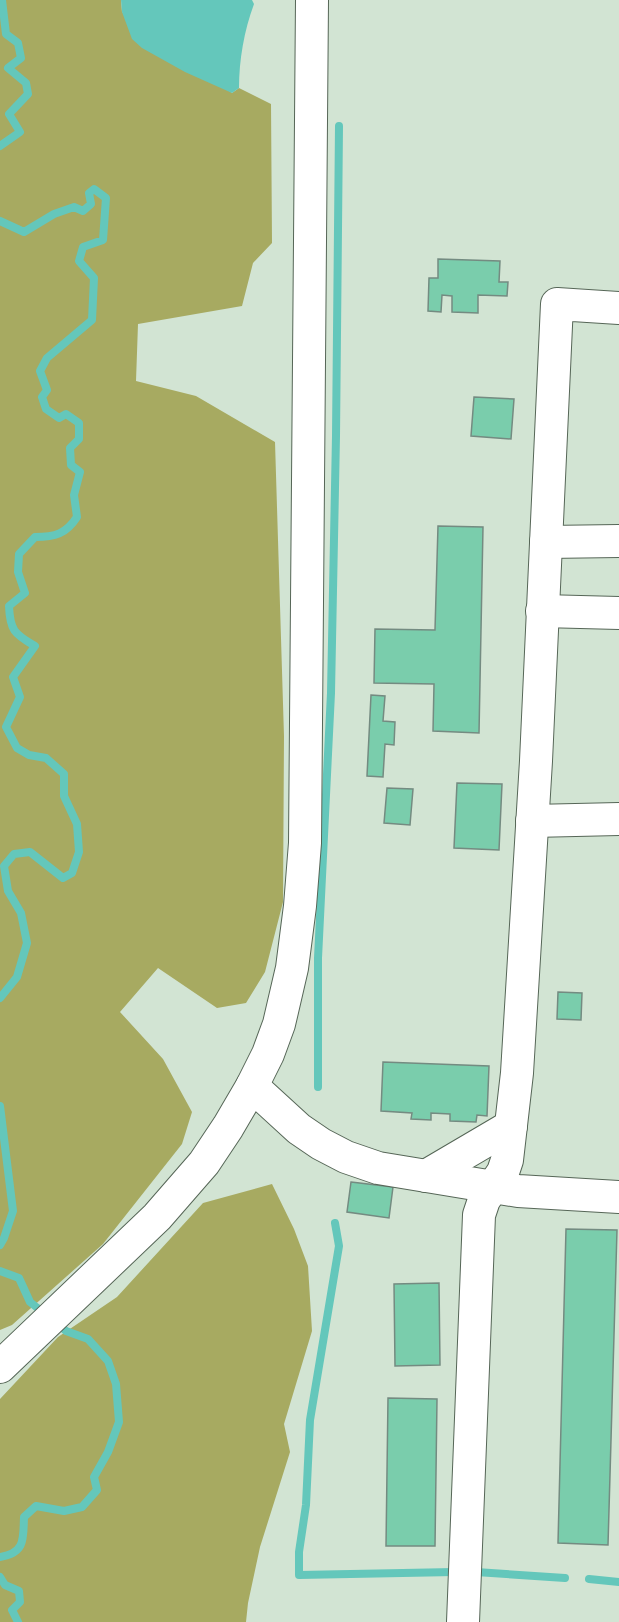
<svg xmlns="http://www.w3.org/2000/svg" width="619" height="1622" viewBox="0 0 619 1622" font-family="Overpass,sans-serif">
<rect width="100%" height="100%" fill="#d2e4d3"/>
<g fill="#a7aa61">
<path d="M 0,0 L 121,0 L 122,12 L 232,93 L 239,88 L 271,104 L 272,243 L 253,263 L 242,306 L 138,324 L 136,381 L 196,396 L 275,442 L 284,736 L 283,902 L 265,972 L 246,1003 L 217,1008 L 158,968 L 120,1012 L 163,1059 L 192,1112 L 182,1144 L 103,1244 L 12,1325 L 0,1330 Z"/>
<path d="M 272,1184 L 294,1229 L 308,1266 L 312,1331 L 284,1424 L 290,1452 L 260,1547 L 248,1603 L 246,1622 L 0,1622 L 0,1399 L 58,1337 L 117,1297 L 203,1203 Z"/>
</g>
<path fill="#64c7bb" d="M 121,0 L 252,0 L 254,4 C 244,31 239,60 239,88 L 232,93 L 185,72 L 142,48 L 132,39 L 122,12 Z"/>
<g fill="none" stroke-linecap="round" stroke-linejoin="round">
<g stroke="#64c7bb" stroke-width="8">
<path d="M 0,146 L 20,132 L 9,114 L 28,94 L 26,83 L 8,68 L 21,58 L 18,43 L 6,34 L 2,0"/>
<path d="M 0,221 L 24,232 L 54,214 L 74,207 L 83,211 L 91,204 L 89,193 L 94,189 L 106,198 L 103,240 L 83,247 L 79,261 L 94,278 L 92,320 L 47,358 L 40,371 L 47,390 L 42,397 L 46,409 L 59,418 L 66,414 L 79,423 L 79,439 L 70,448 L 71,465 L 80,472 L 74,495 L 77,517 C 66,534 55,537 35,537 L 19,554 L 18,572 L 25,593 L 9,606 C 10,630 14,634 35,646 L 13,677 L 20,697 L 6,727 L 17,748 L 29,755 L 46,758 L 64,774 L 64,796 L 77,824 L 79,852 L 72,873 L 63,878 L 30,852 L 14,854 L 4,866 L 8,891 L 21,913 L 27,943 L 17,977 L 0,998"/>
<path d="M 318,1087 L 318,958 L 331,693 L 336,436 L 339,126"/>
<path d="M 0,1106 L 13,1211 L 4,1238 L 0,1245"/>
<path d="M 335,1223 L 339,1246 L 310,1420 L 306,1505 L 299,1552 L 299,1575 L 454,1572"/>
<path d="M 0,1271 L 19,1278 L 30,1302 L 45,1314"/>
<path d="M 0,1557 C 26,1553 23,1538 24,1517 L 36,1506 L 64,1511 L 82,1507 L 97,1490 L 94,1477 L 108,1452 L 119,1422 L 116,1384 L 108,1361 L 88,1339 L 66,1331 L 57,1323"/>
<path d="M 476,1572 L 565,1578"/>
<path d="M 0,1577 L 5,1585 L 19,1591 L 20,1602 L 12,1610 L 18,1622"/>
<path d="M 589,1579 L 619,1582"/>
</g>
</g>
<g fill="#7acdac" stroke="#748b81" stroke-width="1.5">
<path d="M 438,259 L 500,261 L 499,282 L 508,282 L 507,296 L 478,295 L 478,313 L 452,312 L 452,296 L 442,295 L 441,312 L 428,311 L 429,278 L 438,278 Z"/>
<path d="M 474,397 L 514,399 L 511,439 L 471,436 Z"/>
<path d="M 438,526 L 483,527 L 479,733 L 433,731 L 434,684 L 374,683 L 375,629 L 435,630 Z"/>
<path d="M 371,695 L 385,696 L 383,721 L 395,722 L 394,745 L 385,744 L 383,777 L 367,776 Z"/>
<path d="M 457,783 L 502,784 L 499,850 L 454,848 Z"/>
<path d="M 387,788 L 413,789 L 410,825 L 384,823 Z"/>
<path d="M 558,992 L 582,993 L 581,1020 L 557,1019 Z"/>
<path d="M 383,1062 L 489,1066 L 487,1116 L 477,1115 L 476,1122 L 450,1121 L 450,1114 L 431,1113 L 431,1120 L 411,1119 L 412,1113 L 381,1111 Z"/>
<path d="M 351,1182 L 393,1187 L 389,1218 L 347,1212 Z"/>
<path d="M 566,1229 L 617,1230 L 608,1545 L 558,1543 Z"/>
<path d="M 439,1283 L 440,1365 L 395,1366 L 394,1284 Z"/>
<path d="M 388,1398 L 437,1399 L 435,1546 L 386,1546 Z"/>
</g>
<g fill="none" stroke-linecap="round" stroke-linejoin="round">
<defs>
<g id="minor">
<path d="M 546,542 L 619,541"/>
<path d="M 542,611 L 619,613"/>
<path d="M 532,821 L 619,819"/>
<path d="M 252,1086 L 299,1129 L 321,1144 L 346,1157 L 378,1168 L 518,1191 L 619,1197"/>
<path d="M 426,1176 L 511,1126"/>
<path d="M 0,1367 L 157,1217 L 204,1163 L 228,1127 L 252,1086 L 268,1054 L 279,1024 L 292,968 L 300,906 L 305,843 L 312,0"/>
<path d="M 463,1622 L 479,1215 L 484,1200 L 503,1172 L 507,1160 L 517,1073 L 536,761 L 557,304 L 619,308"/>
</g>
</defs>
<use href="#minor" stroke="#566657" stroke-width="34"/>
<use href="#minor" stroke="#fff" stroke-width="32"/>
</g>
</svg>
